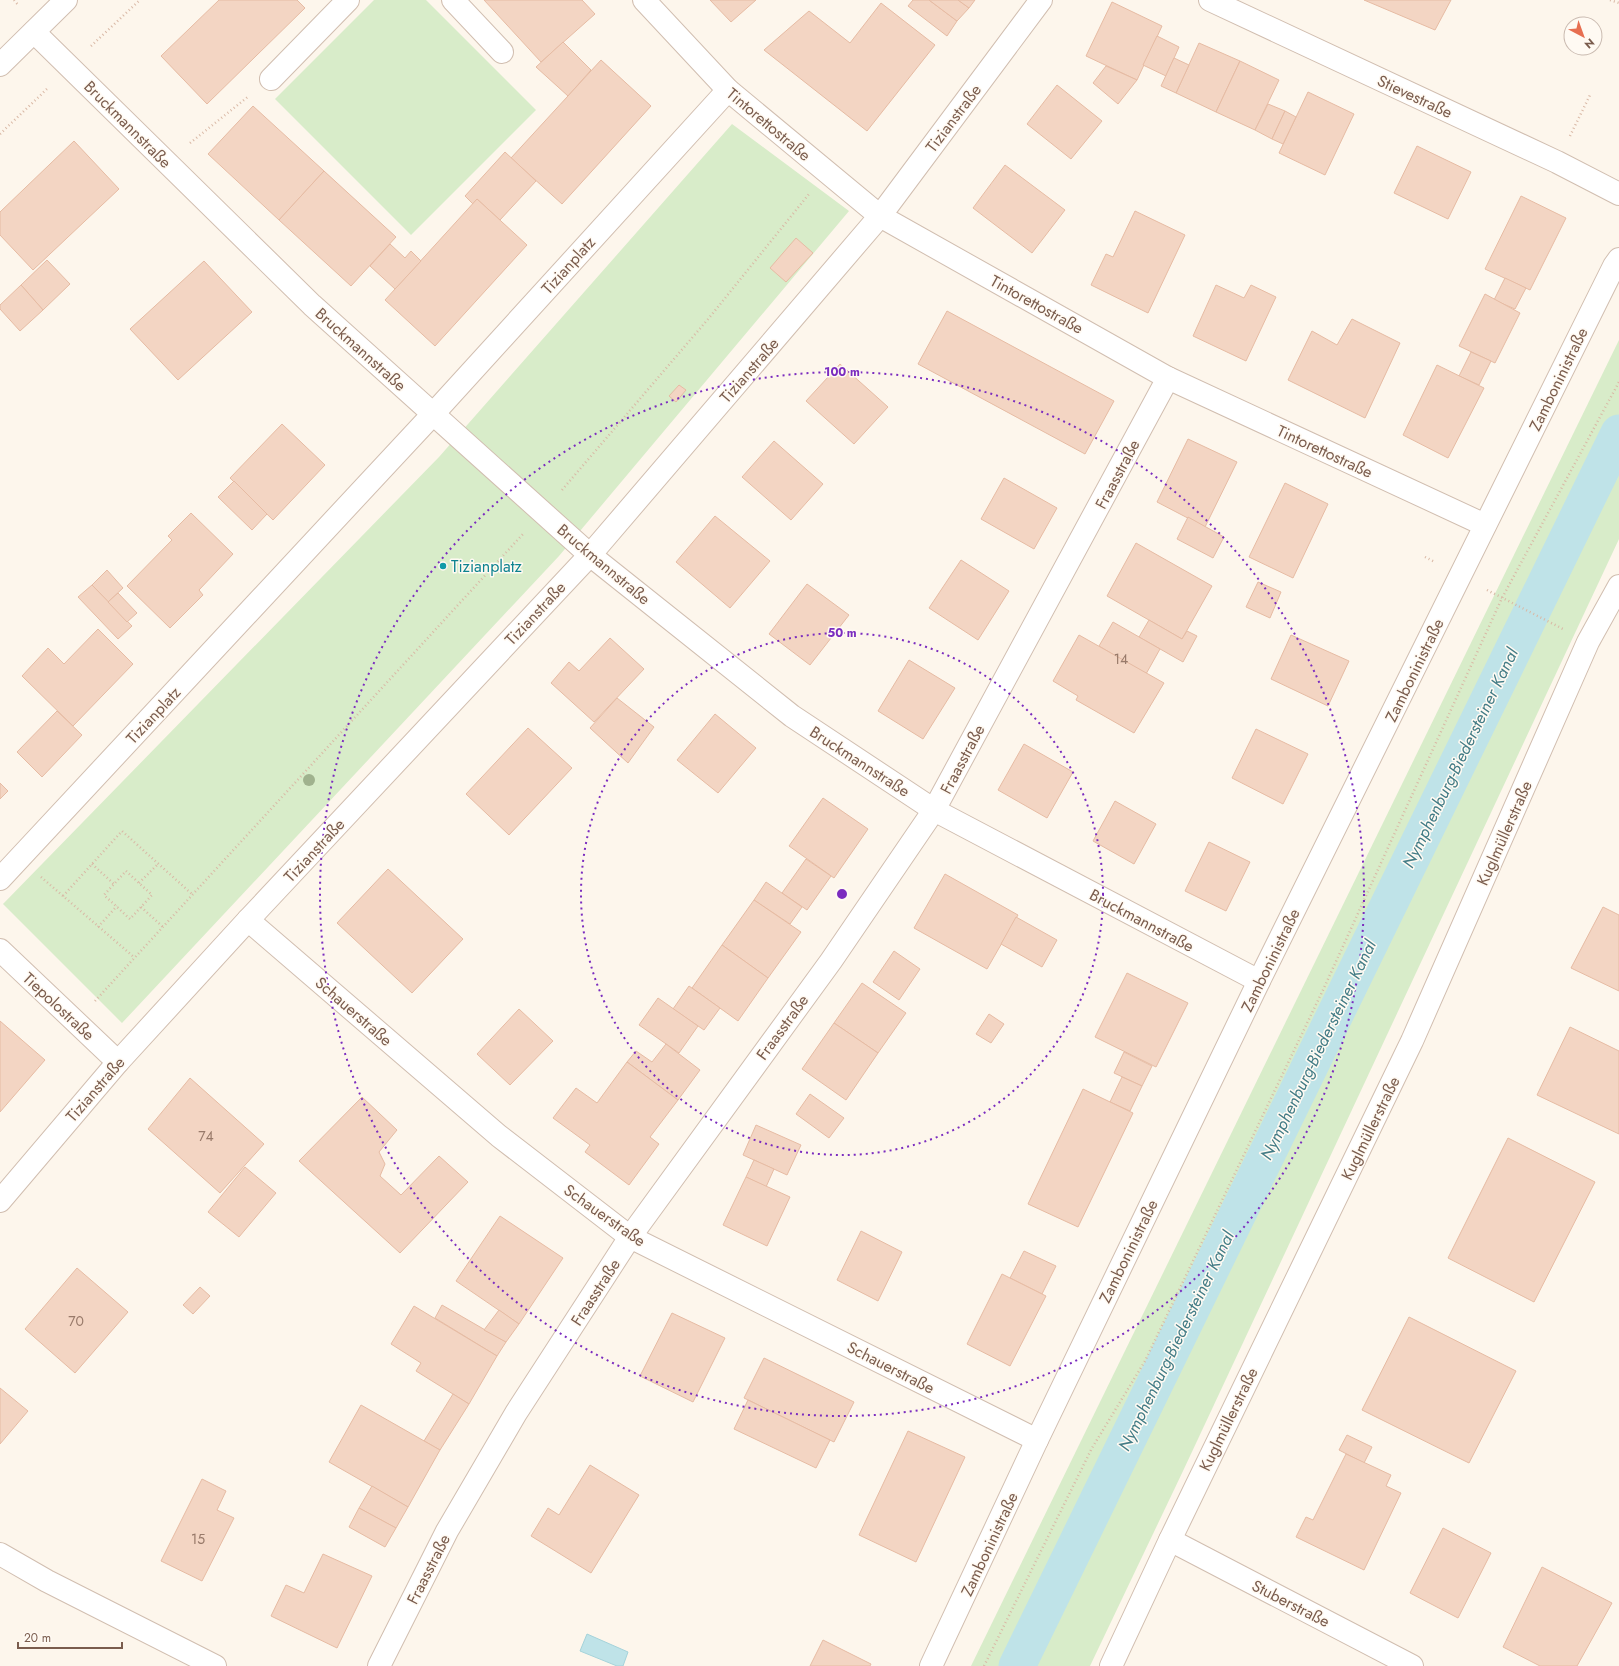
<svg xmlns="http://www.w3.org/2000/svg" width="1619" height="1666" viewBox="0 0 1619 1666" font-family="Jost,sans-serif">
<rect width="100%" height="100%" fill="#fdf6ec"/>
<g fill="#d8ecc9">
<path d="M 374,0 L 426,0 L 536,110 L 411,235 L 275,99 Z"/>
<path d="M 732,124 L 849,211 L 559,556 L 122,1023 L 3,904 L 439,457 Z"/>
<path d="M 1619,340 L 1619,539 L 1183,1471 L 1090,1666 L 971,1666 Z"/>
</g>
<path fill="#bfe3e8" stroke="#a5d3da" d="M 587,1634 L 628,1652 L 623,1666 L 617,1666 L 580,1651 Z"/>
<g fill="none" stroke-linecap="round" stroke-linejoin="round">
<path stroke="#bfe3e8" stroke-width="37" d="M 1017,1666 L 1619,433"/>
</g>
<g fill="#f3d5c3" stroke="#e6bba3">
<path d="M 219,0 L 297,0 L 305,8 L 207,104 L 161,56 Z"/>
<path d="M 484,0 L 582,0 L 595,14 L 541,62 Z"/>
<path d="M 710,0 L 756,0 L 731,22 Z"/>
<path d="M 913,0 L 929,0 L 957,21 L 947,36 L 908,6 Z"/>
<path d="M 929,0 L 958,0 L 969,8 L 957,21 Z"/>
<path d="M 958,0 L 975,0 L 969,8 Z"/>
<path d="M 1364,0 L 1451,0 L 1435,30 Z"/>
<path d="M 1112,2 L 1162,26 L 1137,80 L 1086,56 Z"/>
<path d="M 881,3 L 935,45 L 867,131 L 764,50 L 809,11 L 850,43 Z"/>
<path d="M 1157,36 L 1179,47 L 1166,76 L 1143,65 Z"/>
<path d="M 563,42 L 591,70 L 568,96 L 536,67 Z"/>
<path d="M 1199,43 L 1240,61 L 1216,112 L 1176,93 Z"/>
<path d="M 1174,58 L 1189,65 L 1176,93 L 1161,86 Z"/>
<path d="M 601,60 L 651,106 L 562,204 L 511,158 Z"/>
<path d="M 1240,61 L 1279,80 L 1255,130 L 1216,112 Z"/>
<path d="M 1106,66 L 1137,80 L 1118,104 L 1093,83 Z"/>
<path d="M 1057,85 L 1102,121 L 1071,159 L 1027,124 Z"/>
<path d="M 1308,92 L 1354,114 L 1325,175 L 1279,153 Z"/>
<path d="M 1268,104 L 1285,111 L 1272,139 L 1255,130 Z"/>
<path d="M 253,106 L 324,171 L 279,220 L 208,154 Z"/>
<path d="M 1285,111 L 1296,117 L 1283,144 L 1272,139 Z"/>
<path d="M 74,141 L 119,189 L 33,270 L 0,235 L 0,212 Z"/>
<path d="M 1417,146 L 1471,172 L 1448,219 L 1394,193 Z"/>
<path d="M 505,152 L 536,181 L 500,220 L 477,199 L 473,204 L 465,196 Z"/>
<path d="M 1005,165 L 1065,210 L 1032,253 L 973,208 Z"/>
<path d="M 324,171 L 396,237 L 351,286 L 279,220 Z"/>
<path d="M 1521,196 L 1566,218 L 1530,290 L 1485,269 Z"/>
<path d="M 477,199 L 527,245 L 435,346 L 385,300 Z"/>
<path d="M 1135,211 L 1185,235 L 1148,313 L 1091,285 L 1106,254 L 1113,257 Z"/>
<path d="M 796,238 L 813,253 L 786,282 L 770,268 Z"/>
<path d="M 390,244 L 405,258 L 411,251 L 421,261 L 395,289 L 370,266 Z"/>
<path d="M 47,260 L 70,284 L 43,310 L 21,285 Z"/>
<path d="M 204,261 L 252,312 L 178,380 L 130,329 Z"/>
<path d="M 1505,278 L 1526,288 L 1515,309 L 1494,300 Z"/>
<path d="M 21,285 L 43,310 L 20,331 L 0,309 L 0,305 Z"/>
<path d="M 1216,285 L 1244,298 L 1251,285 L 1276,297 L 1246,361 L 1193,336 Z"/>
<path d="M 1485,294 L 1520,313 L 1495,363 L 1459,346 Z"/>
<path d="M 947,311 L 1114,401 L 1085,454 L 918,364 Z"/>
<path d="M 1352,319 L 1400,343 L 1365,418 L 1288,380 L 1312,331 L 1337,345 Z"/>
<path d="M 1471,352 L 1491,361 L 1479,385 L 1459,376 Z"/>
<path d="M 840,364 L 888,407 L 854,444 L 806,401 Z"/>
<path d="M 1437,365 L 1484,388 L 1448,458 L 1403,435 Z"/>
<path d="M 679,385 L 686,390 L 676,402 L 669,396 Z"/>
<path d="M 282,424 L 325,465 L 273,520 L 230,478 Z"/>
<path d="M 1188,439 L 1237,462 L 1205,527 L 1157,502 Z"/>
<path d="M 774,441 L 823,484 L 791,520 L 742,477 Z"/>
<path d="M 1004,478 L 1057,508 L 1034,549 L 981,519 Z"/>
<path d="M 234,481 L 267,514 L 252,530 L 218,497 Z"/>
<path d="M 1285,483 L 1328,504 L 1293,578 L 1249,557 Z"/>
<path d="M 191,513 L 233,554 L 199,590 L 203,595 L 170,628 L 127,586 L 172,540 L 168,536 Z"/>
<path d="M 715,516 L 770,561 L 730,608 L 676,562 Z"/>
<path d="M 1188,517 L 1224,537 L 1213,558 L 1177,539 Z"/>
<path d="M 1136,543 L 1212,586 L 1182,639 L 1107,596 Z"/>
<path d="M 961,560 L 1009,591 L 978,640 L 929,608 Z"/>
<path d="M 107,570 L 123,588 L 108,602 L 92,585 Z"/>
<path d="M 1258,582 L 1281,592 L 1270,618 L 1246,607 Z"/>
<path d="M 807,584 L 849,615 L 810,665 L 769,634 Z"/>
<path d="M 92,585 L 132,626 L 118,639 L 78,597 Z"/>
<path d="M 118,593 L 137,613 L 127,622 L 108,602 Z"/>
<path d="M 1149,620 L 1182,639 L 1187,631 L 1197,636 L 1183,662 L 1139,637 Z"/>
<path d="M 1113,622 L 1160,649 L 1146,674 L 1099,646 Z"/>
<path d="M 98,629 L 133,664 L 73,726 L 22,676 L 48,648 L 64,664 Z"/>
<path d="M 1079,635 L 1164,683 L 1134,733 L 1076,700 L 1078,696 L 1053,681 Z"/>
<path d="M 1291,635 L 1349,661 L 1328,706 L 1271,679 Z"/>
<path d="M 610,638 L 644,669 L 594,722 L 551,683 L 569,662 L 579,671 Z"/>
<path d="M 909,660 L 955,688 L 923,739 L 878,711 Z"/>
<path d="M 617,698 L 654,727 L 628,763 L 590,728 Z"/>
<path d="M 57,711 L 82,735 L 42,777 L 17,752 Z"/>
<path d="M 715,714 L 756,748 L 718,793 L 677,760 Z"/>
<path d="M 528,728 L 572,768 L 509,835 L 466,794 Z"/>
<path d="M 1256,729 L 1308,754 L 1283,804 L 1232,778 Z"/>
<path d="M 1024,744 L 1073,772 L 1047,818 L 998,790 Z"/>
<path d="M 0,783 L 8,791 L 0,799 Z"/>
<path d="M 823,798 L 868,829 L 834,878 L 789,846 Z"/>
<path d="M 1115,801 L 1156,824 L 1134,864 L 1093,841 Z"/>
<path d="M 1209,842 L 1250,862 L 1226,911 L 1185,891 Z"/>
<path d="M 806,859 L 831,876 L 807,910 L 782,893 Z"/>
<path d="M 388,869 L 463,939 L 412,993 L 337,923 Z"/>
<path d="M 945,874 L 1018,915 L 987,969 L 914,928 Z"/>
<path d="M 766,882 L 802,907 L 790,924 L 754,900 Z"/>
<path d="M 754,900 L 801,932 L 768,978 L 722,945 Z"/>
<path d="M 1603,907 L 1619,915 L 1619,991 L 1571,968 Z"/>
<path d="M 1016,917 L 1057,940 L 1042,967 L 1001,944 Z"/>
<path d="M 722,945 L 768,978 L 738,1021 L 692,988 Z"/>
<path d="M 894,951 L 920,969 L 899,1000 L 873,982 Z"/>
<path d="M 1127,973 L 1188,1003 L 1156,1067 L 1095,1037 Z"/>
<path d="M 862,983 L 906,1013 L 878,1053 L 834,1023 Z"/>
<path d="M 689,986 L 720,1008 L 704,1030 L 673,1009 Z"/>
<path d="M 658,998 L 698,1026 L 679,1053 L 639,1025 Z"/>
<path d="M 519,1009 L 553,1041 L 510,1085 L 477,1054 Z"/>
<path d="M 989,1014 L 1004,1024 L 991,1043 L 976,1034 Z"/>
<path d="M 0,1021 L 45,1060 L 0,1112 Z"/>
<path d="M 834,1023 L 878,1053 L 846,1100 L 802,1069 Z"/>
<path d="M 1570,1027 L 1619,1051 L 1619,1134 L 1537,1095 Z"/>
<path d="M 666,1044 L 700,1070 L 678,1100 L 627,1062 L 636,1051 L 652,1062 Z"/>
<path d="M 1124,1052 L 1152,1066 L 1142,1086 L 1114,1073 Z"/>
<path d="M 627,1062 L 678,1100 L 650,1137 L 659,1144 L 629,1185 L 585,1152 L 590,1145 L 553,1118 L 576,1088 L 597,1103 Z"/>
<path d="M 1122,1077 L 1142,1086 L 1130,1111 L 1110,1102 Z"/>
<path d="M 190,1078 L 264,1144 L 220,1193 L 148,1129 Z"/>
<path d="M 1083,1089 L 1133,1113 L 1078,1227 L 1028,1204 Z"/>
<path d="M 810,1094 L 844,1118 L 829,1138 L 796,1114 Z"/>
<path d="M 362,1097 L 397,1130 L 379,1152 L 385,1164 L 380,1176 L 401,1195 L 439,1156 L 468,1182 L 400,1253 L 299,1161 Z"/>
<path d="M 756,1125 L 801,1145 L 787,1175 L 743,1155 Z"/>
<path d="M 1508,1138 L 1595,1182 L 1534,1302 L 1448,1258 Z"/>
<path d="M 754,1160 L 774,1169 L 766,1187 L 746,1177 Z"/>
<path d="M 245,1167 L 276,1193 L 239,1237 L 208,1212 Z"/>
<path d="M 746,1177 L 790,1197 L 767,1246 L 723,1225 Z"/>
<path d="M 500,1216 L 563,1258 L 519,1324 L 456,1281 Z"/>
<path d="M 861,1231 L 902,1252 L 878,1301 L 837,1280 Z"/>
<path d="M 1024,1251 L 1056,1266 L 1042,1294 L 1010,1278 Z"/>
<path d="M 77,1268 L 128,1312 L 75,1373 L 25,1329 Z"/>
<path d="M 1002,1274 L 1046,1296 L 1010,1366 L 967,1344 Z"/>
<path d="M 200,1287 L 210,1296 L 193,1314 L 183,1305 Z"/>
<path d="M 442,1305 L 506,1342 L 497,1356 L 435,1318 Z"/>
<path d="M 414,1306 L 497,1356 L 469,1404 L 416,1371 L 421,1363 L 391,1344 Z"/>
<path d="M 499,1310 L 519,1324 L 506,1342 L 484,1330 Z"/>
<path d="M 672,1313 L 725,1338 L 693,1402 L 640,1376 Z"/>
<path d="M 1409,1317 L 1516,1371 L 1469,1463 L 1362,1410 Z"/>
<path d="M 764,1358 L 854,1402 L 834,1442 L 744,1398 Z"/>
<path d="M 0,1388 L 28,1411 L 0,1444 Z"/>
<path d="M 453,1394 L 469,1404 L 440,1450 L 424,1441 Z"/>
<path d="M 748,1400 L 830,1440 L 816,1468 L 734,1429 Z"/>
<path d="M 361,1405 L 440,1450 L 408,1507 L 329,1462 Z"/>
<path d="M 908,1431 L 965,1457 L 916,1562 L 859,1535 Z"/>
<path d="M 1347,1435 L 1372,1447 L 1364,1463 L 1339,1450 Z"/>
<path d="M 1346,1454 L 1391,1475 L 1386,1486 L 1401,1493 L 1364,1570 L 1296,1537 L 1306,1517 L 1313,1520 Z"/>
<path d="M 590,1465 L 639,1495 L 591,1573 L 531,1536 L 548,1508 L 559,1515 Z"/>
<path d="M 202,1479 L 226,1491 L 217,1510 L 234,1518 L 202,1581 L 161,1561 Z"/>
<path d="M 372,1486 L 408,1507 L 396,1528 L 359,1508 Z"/>
<path d="M 359,1508 L 396,1528 L 385,1547 L 349,1527 Z"/>
<path d="M 1443,1528 L 1491,1553 L 1458,1618 L 1410,1593 Z"/>
<path d="M 323,1554 L 372,1576 L 337,1648 L 271,1616 L 286,1585 L 304,1593 Z"/>
<path d="M 1542,1567 L 1612,1603 L 1577,1666 L 1540,1666 L 1503,1647 Z"/>
<path d="M 823,1640 L 871,1664 L 870,1666 L 810,1666 Z"/>
</g>
<g fill="none" stroke-linecap="round" stroke-linejoin="round">
<defs>
<g id="minor">
<path d="M 453,0 L 502,52"/>
<path d="M 644,0 L 728,90 L 880,216 L 1168,378 L 1485,525"/>
<path d="M 1210,0 L 1557,162 L 1619,194"/>
<path d="M 34,32 L 312,305 L 590,555 L 792,716 L 934,810 L 1259,981"/>
<path d="M 0,65 L 66,0"/>
<path d="M 271,79 L 348,0"/>
<path d="M 0,879 L 434,413 L 728,90"/>
<path d="M 248,920 L 499,1136 L 630,1237 L 1037,1440"/>
<path d="M 0,950 L 118,1062"/>
<path d="M 0,1201 L 118,1062 L 248,920 L 590,555 L 880,216 L 1041,0"/>
<path d="M 1170,1540 L 1412,1666"/>
<path d="M 0,1554 L 47,1581 L 215,1666"/>
<path d="M 379,1666 L 447,1531 L 516,1413 L 630,1237 L 831,961 L 934,810 L 1168,378"/>
<path d="M 931,1666 L 1037,1440 L 1259,981 L 1614,266 L 1619,259"/>
<path d="M 1111,1666 L 1170,1540 L 1412,1041 L 1588,642 L 1619,586"/>
</g>
</defs>
<use href="#minor" stroke="#d1beb0" stroke-width="24"/>
<g stroke="#d9b8a5" stroke-width="2.5" stroke-dasharray="1 3" stroke-linecap="butt">
<path d="M 14,0 L 19,6"/>
<path d="M 1610,0 L 1619,3"/>
<path d="M 91,46 L 140,0"/>
<path d="M 0,134 L 49,87"/>
<path d="M 1570,136 L 1591,93"/>
<path d="M 190,143 L 249,96"/>
<path d="M 562,490 L 709,318 L 809,194"/>
<path d="M 1425,557 L 1435,562"/>
<path d="M 1487,590 L 1563,629"/>
<path d="M 92,864 L 114,884"/>
<path d="M 126,871 L 152,895 L 130,919 L 104,895 Z"/>
<path d="M 41,877 L 135,958"/>
<path d="M 139,883 L 158,864"/>
<path d="M 63,896 L 122,831 L 193,895"/>
<path d="M 141,907 L 163,927"/>
<path d="M 98,927 L 117,906"/>
<path d="M 95,1001 L 523,534"/>
<path d="M 984,1666 L 1092,1448 L 1145,1361 L 1323,990 L 1502,598 L 1619,382"/>
</g>
<use href="#minor" stroke="#fff" stroke-width="22"/>
</g>
<circle fill="#a0b28e" cx="309" cy="780" r="6"/>
<g fill="none" stroke="#7b2cbf" stroke-width="2" stroke-dasharray="2 4">
<circle cx="842" cy="894" r="261"/>
<circle cx="842" cy="894" r="522"/>
</g>
<circle fill="#0f9aa8" stroke="#fffaf3" stroke-width="1.5" cx="443" cy="566" r="4"/>
<g text-anchor="middle" stroke-width="3" stroke-linejoin="round" paint-order="stroke">
<g font-size="14" fill="#987a6a">
<text x="1121" y="664">14</text>
<text x="206" y="1141">74</text>
<text x="76" y="1326">70</text>
<text x="198" y="1544">15</text>
</g>
<g font-size="16" fill="#7a5c4d" stroke="#fffaf3">
<text transform="translate(1415 96) rotate(25)" y="6">Stievestraße</text>
<text transform="translate(953 118) rotate(-53)" y="6">Tizianstraße</text>
<text transform="translate(128 124) rotate(45)" y="6">Bruckmannstraße</text>
<text transform="translate(769 124) rotate(40)" y="6">Tintorettostraße</text>
<text transform="translate(568 265) rotate(-48)" y="6">Tizianplatz</text>
<text transform="translate(1037 304) rotate(29)" y="6">Tintorettostraße</text>
<text transform="translate(361 349) rotate(42)" y="6">Bruckmannstraße</text>
<text transform="translate(749 370) rotate(-49)" y="6">Tizianstraße</text>
<text transform="translate(1558 379) rotate(-64)" y="6">Zamboninistraße</text>
<text transform="translate(1325 451) rotate(25)" y="6">Tintorettostraße</text>
<text transform="translate(1117 474) rotate(-62)" y="6">Fraasstraße</text>
<text transform="translate(604 564) rotate(40)" y="6">Bruckmannstraße</text>
<text transform="translate(535 613) rotate(-47)" y="6">Tizianstraße</text>
<text transform="translate(1414 670) rotate(-64)" y="6">Zamboninistraße</text>
<text transform="translate(153 715) rotate(-47)" y="6">Tizianplatz</text>
<text transform="translate(962 759) rotate(-62)" y="6">Fraasstraße</text>
<text transform="translate(860 761) rotate(33)" y="6">Bruckmannstraße</text>
<text transform="translate(1504 833) rotate(-66)" y="6">Kuglmüllerstraße</text>
<text transform="translate(314 850) rotate(-47)" y="6">Tizianstraße</text>
<text transform="translate(1142 920) rotate(28)" y="6">Bruckmannstraße</text>
<text transform="translate(1270 960) rotate(-64)" y="6">Zamboninistraße</text>
<text transform="translate(59 1006) rotate(43)" y="6">Tiepolostraße</text>
<text transform="translate(354 1011) rotate(41)" y="6">Schauerstraße</text>
<text transform="translate(782 1027) rotate(-54)" y="6">Fraasstraße</text>
<text transform="translate(95 1089) rotate(-49)" y="6">Tizianstraße</text>
<text transform="translate(1370 1128) rotate(-64)" y="6">Kuglmüllerstraße</text>
<text transform="translate(605 1215) rotate(35)" y="6">Schauerstraße</text>
<text transform="translate(1128 1251) rotate(-64)" y="6">Zamboninistraße</text>
<text transform="translate(595 1292) rotate(-57)" y="6">Fraasstraße</text>
<text transform="translate(891 1367) rotate(27)" y="6">Schauerstraße</text>
<text transform="translate(1228 1419) rotate(-64)" y="6">Kuglmüllerstraße</text>
<text transform="translate(989 1544) rotate(-65)" y="6">Zamboninistraße</text>
<text transform="translate(428 1569) rotate(-63)" y="6">Fraasstraße</text>
<text transform="translate(1291 1603) rotate(27)" y="6">Stuberstraße</text>
</g>
<g font-size="16" fill="#0d838f" stroke="#fffaf3" text-anchor="start">
<text x="451" y="572">Tizianplatz</text>
</g>
<g font-size="17" font-style="italic" fill="#437c86" stroke="#fffaf3">
<text transform="translate(1460 758) rotate(-64)" y="6">Nymphenburg-Biedersteiner Kanal</text>
<text transform="translate(1318 1050) rotate(-64)" y="6">Nymphenburg-Biedersteiner Kanal</text>
<text transform="translate(1176 1341) rotate(-64)" y="6">Nymphenburg-Biedersteiner Kanal</text>
</g>
</g>
<circle cx="842" cy="894" r="6" fill="#7b2cbf" stroke="#fffaf3" stroke-width="2"/>
<g font-size="12" text-anchor="middle" font-weight="bold" fill="#7b2cbf" stroke="#fffaf3" stroke-width="3" stroke-linejoin="round" paint-order="stroke">
<text x="842" y="376">100 m</text>
<text x="842" y="637">50 m</text>
</g>
<g transform="translate(1583 36) rotate(139)"><circle r="19" fill="#fffaf3" stroke="#cabbb1"/>
<path d="M0-3L7 15L0 10L-7 15Z" fill="#e76f51"/>
<text y="-6" font-size="11" font-weight="bold" text-anchor="middle" fill="#7a5c4d">N</text>
</g>
<path d="M18 1642v6h104v-6" fill="none" stroke="#7a5c4d" stroke-width="2"/>
<text x="24" y="1642" font-size="12" fill="#7a5c4d" stroke="#fffaf3" stroke-width="3" paint-order="stroke">20 m</text>
</svg>
